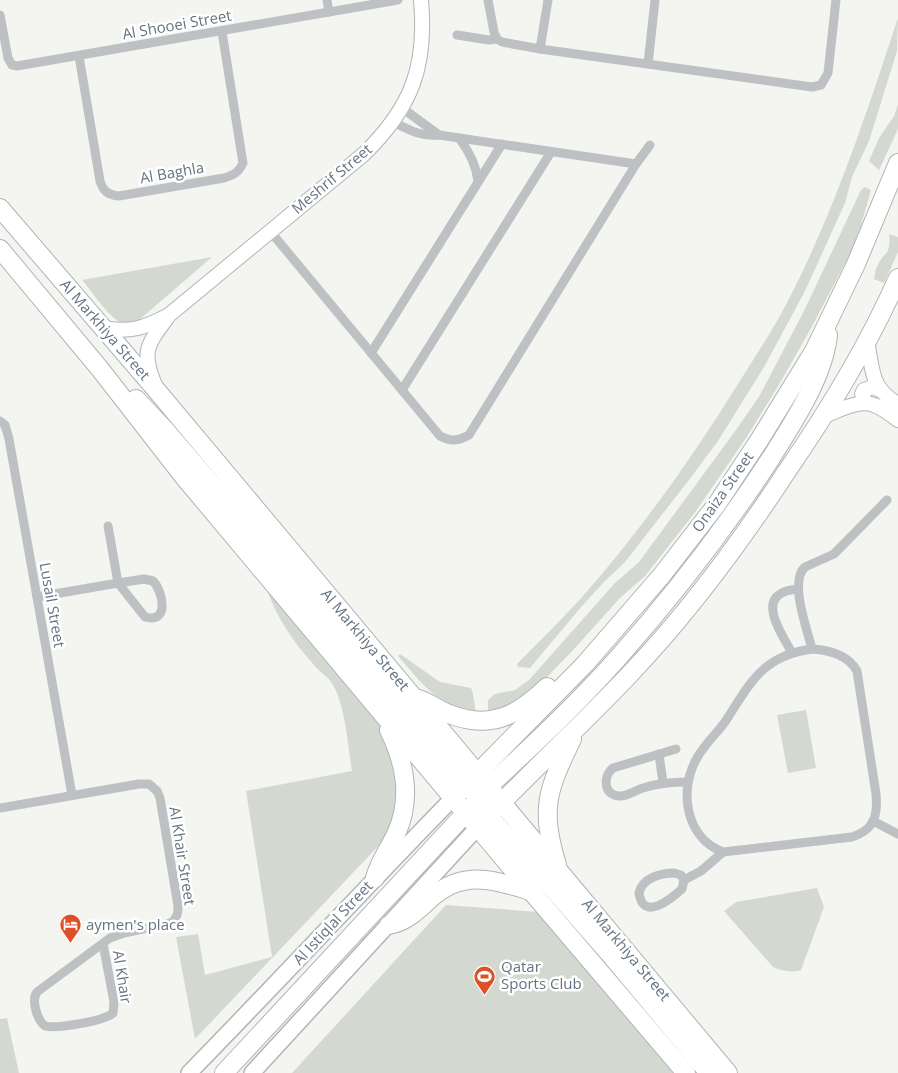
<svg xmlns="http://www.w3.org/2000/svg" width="898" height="1073" viewBox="0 0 898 1073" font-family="'Open Sans',sans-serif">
<rect width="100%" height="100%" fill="#f4f4f0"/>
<g fill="#d3d9d0">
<path d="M 898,18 L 897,51 L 869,141 L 852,177 L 845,203 L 805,291 L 764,367 L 718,441 L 692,476 L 625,562 L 604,582 L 582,606 L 530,668 L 518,667 L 517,664 C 539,642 562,619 583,596 C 641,530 692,458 738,384 C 753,360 769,336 782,312 C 832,219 865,118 898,18 Z"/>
<path d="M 898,104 L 898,129 L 879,170 L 869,161 L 879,138 L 894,116 Z"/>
<path d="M 865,187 L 871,190 L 858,236 L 850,254 L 809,332 L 777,388 L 746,438 L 696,511 L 645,576 L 620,598 L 574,649 L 525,700 L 488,713 L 488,700 L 495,694 L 515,690 L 529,680 L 614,584 L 639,562 L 736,430 L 760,395 L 805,309 L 861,190 Z"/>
<path d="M 889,234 L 898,237 L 898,252 L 884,283 L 874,279 C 875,275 875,270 877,267 C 884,250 891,258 889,234 Z"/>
<path d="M 212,257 L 139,320 C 134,322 128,324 123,323 C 110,320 91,290 82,280 Z"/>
<path d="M 267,590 L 338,672 L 390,739 L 398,767 L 396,820 L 385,839 L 195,1039 L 176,937 L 198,934 L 205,975 L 272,957 L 246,791 L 352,771 C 348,747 345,701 331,682 C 326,675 319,671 314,665 C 294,643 277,618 267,590 Z"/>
<path d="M 400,654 L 440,682 L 471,688 L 473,694 L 476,713 C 434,702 425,687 398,656 Z"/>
<path d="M 806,710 L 816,768 L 788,773 L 777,715 Z"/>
<path d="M 817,888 L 824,907 L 801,970 C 793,973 781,971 773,967 L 724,911 L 736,902 Z"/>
<path d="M 446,905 L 539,912 L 673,1073 L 292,1073 Z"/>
<path d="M 7,1018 L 19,1073 L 0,1073 L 0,1019 Z"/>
</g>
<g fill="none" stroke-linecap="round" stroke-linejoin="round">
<defs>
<g id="secondary">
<path d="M 102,328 C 131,333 144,328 169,315 L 364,154 C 412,107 427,66 421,0"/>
<path d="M 867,341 C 873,370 870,388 898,404"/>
<path d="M 155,385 C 141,352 147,345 167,318"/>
<path d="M 866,403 L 862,394 L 864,390 L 873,387 L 880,390"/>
<path d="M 824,416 C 838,411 859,399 874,405 C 883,408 891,415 898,420"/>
</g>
<g id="primary">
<path d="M 189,1073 C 278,982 365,888 454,797"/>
<path d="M 252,1073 L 478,827"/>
</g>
<g id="highway">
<path d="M 0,208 L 158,392 L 728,1073"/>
<path d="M 0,249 L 100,369 L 184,477 L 531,891 L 686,1073"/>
<path d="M 136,399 L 167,432 L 253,532 L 465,785 L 474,793"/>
<path d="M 418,699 C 429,702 438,710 449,714 C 490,730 517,716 547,687"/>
<path d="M 454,797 L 585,664 L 662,575 L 717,504 L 760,439 L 814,351 L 856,264 L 898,163"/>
<path d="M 481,807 L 609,953 L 709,1073"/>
<path d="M 478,827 C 527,775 580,727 630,674 C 689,612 740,543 787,471 C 829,410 868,346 898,278"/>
<path d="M 478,827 L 480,806 L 488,787 C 532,746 577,704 617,659 C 673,596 725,529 771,458 C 793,423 824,376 828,335"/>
<path d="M 557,865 C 540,808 547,791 572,739"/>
<path d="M 375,878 C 379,861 390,848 397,832 C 412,797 405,763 389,730"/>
<path d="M 389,925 C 406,922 417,911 430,899 C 463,869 493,880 531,891"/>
<path d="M 224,1073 L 474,804"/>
</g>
</defs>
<use href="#secondary" stroke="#afb5b9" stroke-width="16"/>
<use href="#primary" stroke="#b0b5b8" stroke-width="18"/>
<use href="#highway" stroke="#b0b4b7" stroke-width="20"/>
<g stroke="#bdc1c4" stroke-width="9">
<path d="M 327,0 L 329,12"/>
<path d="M 488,0 L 494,32 L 497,39 L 502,42 L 540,49 L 812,87 L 821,85 L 828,73 L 836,0"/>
<path d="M 0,15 L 8,58 L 12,65 L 17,66 L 398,0"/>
<path d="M 457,35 L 489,40 L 497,39"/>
<path d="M 540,49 L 548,0"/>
<path d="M 79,56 L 100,181 C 103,191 108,195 119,196 L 224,178 C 234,175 239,172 243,163 L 222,32"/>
<path d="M 648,64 L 655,0"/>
<path d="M 402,108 L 439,135"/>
<path d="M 393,122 C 409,130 421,137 439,135 L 636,164"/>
<path d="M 459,138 C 469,151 476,164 478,181"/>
<path d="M 270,231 L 440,436 C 451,442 458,441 469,435 L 636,164 L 650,145"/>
<path d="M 371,353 L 502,144"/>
<path d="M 402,390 L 551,152"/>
<path d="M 0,421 L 5,425 L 9,439 L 72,795"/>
<path d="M 144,579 L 153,581 C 163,591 170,624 145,617 L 118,583 Z"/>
<path d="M 37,597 L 118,583 L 108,526"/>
<path d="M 812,649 C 829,650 848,655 857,671 L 876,794 C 878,816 874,830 852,837 L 723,852 C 686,838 678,791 697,758 C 704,745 716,734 725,722 C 750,684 761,656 812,649 Z"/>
<path d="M 812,649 C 807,629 789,581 805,567 L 834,554 L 887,500"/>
<path d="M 792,653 C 785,639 759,604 782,593 C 786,590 793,590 797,589"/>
<path d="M 676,749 L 613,768 C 602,777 604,797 621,796 C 628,796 636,790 643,788 C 658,783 672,782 687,782"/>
<path d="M 659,754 L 663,783"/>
<path d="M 0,808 L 139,784 L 149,784 L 157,791 L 160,798 L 178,906 C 178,914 177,918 171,923 L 124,933 L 110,938 L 37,992 C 31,1000 37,1020 45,1026 C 56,1029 105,1021 113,1013 L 114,1002 L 103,944"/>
<path d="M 873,821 L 898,834"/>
<path d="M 674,873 L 681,875 L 684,880 L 682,889 C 671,899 643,922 639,893 C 642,878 661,873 674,873 Z"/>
<path d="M 684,880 L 701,871 L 723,852"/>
</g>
<use href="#secondary" stroke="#fff" stroke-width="14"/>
<use href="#primary" stroke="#fff" stroke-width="15"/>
<use href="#highway" stroke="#fff" stroke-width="18"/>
</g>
<defs>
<symbol id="hotel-pin" viewBox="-11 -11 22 30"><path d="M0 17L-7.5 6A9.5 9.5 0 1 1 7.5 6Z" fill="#dd5128" stroke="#fff"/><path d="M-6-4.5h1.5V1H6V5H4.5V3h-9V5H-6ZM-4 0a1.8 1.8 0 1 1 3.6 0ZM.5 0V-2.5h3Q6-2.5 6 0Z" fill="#fff"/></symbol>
<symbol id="stadium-pin" viewBox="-11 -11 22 30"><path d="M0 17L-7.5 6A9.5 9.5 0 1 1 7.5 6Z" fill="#dd5128" stroke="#fff"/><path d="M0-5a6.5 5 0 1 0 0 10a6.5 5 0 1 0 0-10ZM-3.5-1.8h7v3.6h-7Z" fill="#fff"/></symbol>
</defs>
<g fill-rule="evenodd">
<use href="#hotel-pin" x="58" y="912" width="25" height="34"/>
<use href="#stadium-pin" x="472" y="964" width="25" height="34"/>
</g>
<g text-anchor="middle" stroke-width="5" stroke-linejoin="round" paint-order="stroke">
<g font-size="15" fill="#647481" stroke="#fff">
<text transform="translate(177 25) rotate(-10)" y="5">Al Shooei Street</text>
<text transform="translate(172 173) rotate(-10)" y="5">Al Baghla</text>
<text transform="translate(332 179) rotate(-40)" y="5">Meshrif Street</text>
<text transform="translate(105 330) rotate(49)" y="5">Al Markhiya Street</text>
<text transform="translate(723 492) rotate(-55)" y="5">Onaiza Street</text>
<text transform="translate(52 605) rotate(80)" y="5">Lusail Street</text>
<text transform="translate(365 640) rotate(50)" y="5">Al Markhiya Street</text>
<text transform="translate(182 856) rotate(81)" y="5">Al Khair Street</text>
<text transform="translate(333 923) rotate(-47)" y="5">Al Istiqlal Street</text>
<text transform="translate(626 950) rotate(50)" y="5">Al Markhiya Street</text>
<text transform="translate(122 977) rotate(81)" y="5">Al Khair</text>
</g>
<g font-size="15" fill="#647481" stroke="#fff" text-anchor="start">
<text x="86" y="930">aymen's place</text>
<text x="501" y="972">Qatar<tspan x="501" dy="17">Sports Club</tspan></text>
</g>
</g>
</svg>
